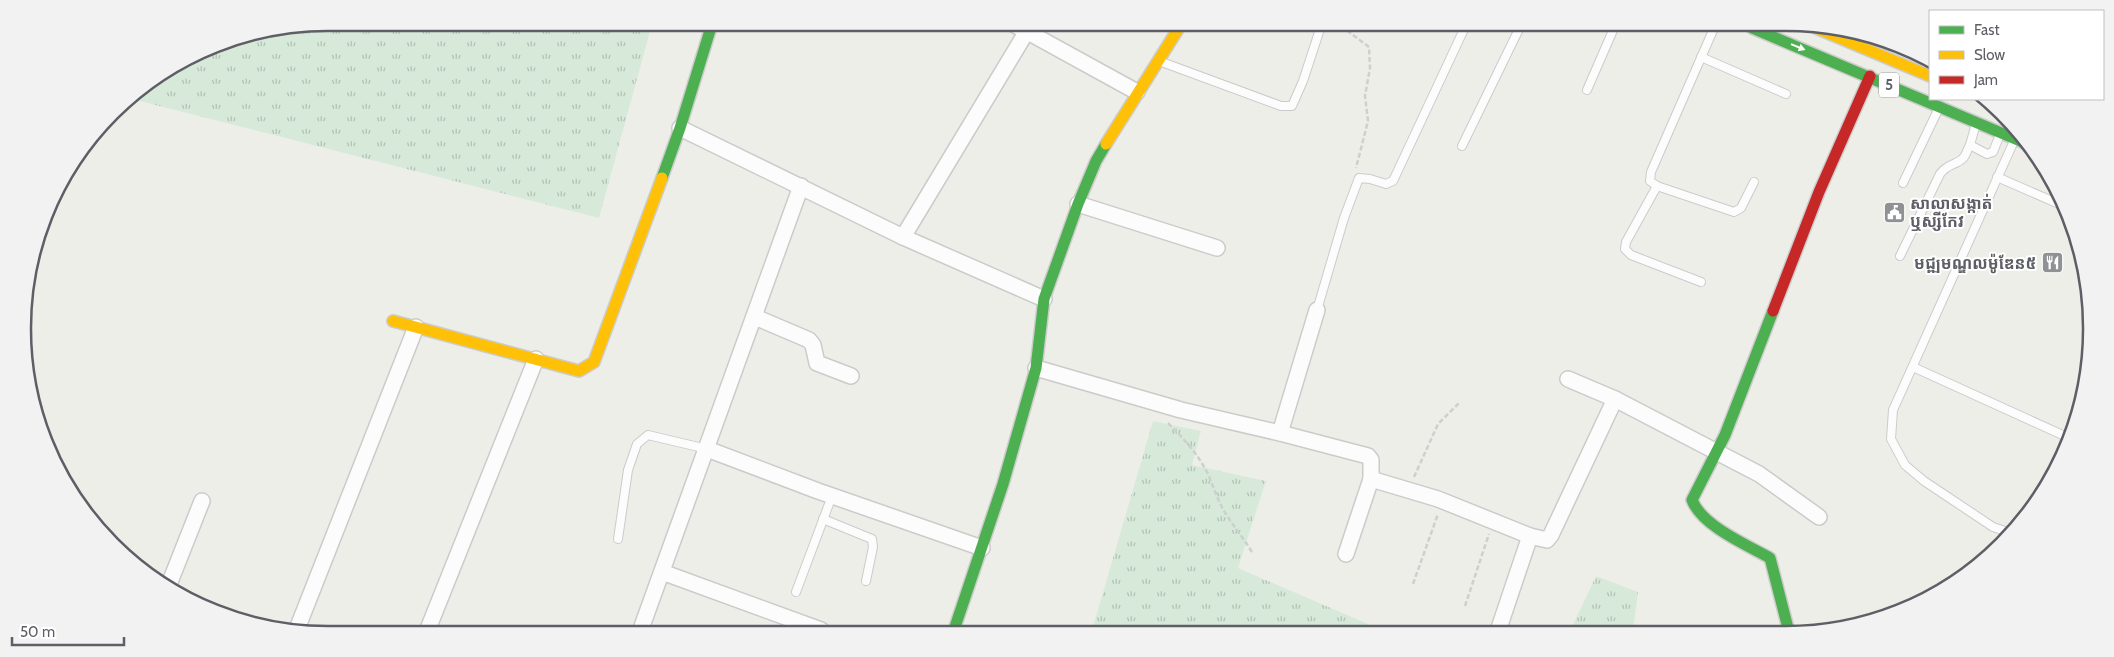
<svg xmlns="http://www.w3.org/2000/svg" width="2114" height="657" viewBox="0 0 2114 657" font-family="Cabin,'Noto Sans Khmer',sans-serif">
<defs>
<pattern id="grass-tufts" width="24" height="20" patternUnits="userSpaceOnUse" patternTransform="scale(1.25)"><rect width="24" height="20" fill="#d7eada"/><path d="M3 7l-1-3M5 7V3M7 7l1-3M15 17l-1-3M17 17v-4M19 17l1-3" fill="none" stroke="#b2c1b5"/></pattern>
</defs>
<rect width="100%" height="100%" fill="#eeeee9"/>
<g fill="url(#grass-tufts)">
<path d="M 329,23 L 652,24 L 599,218 L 128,98 L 212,46 Z"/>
<path d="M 1153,421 L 1201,431 L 1192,465 L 1266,481 L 1238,568 L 1368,624 L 1369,631 L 1092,630 Z"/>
<path d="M 1596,576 L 1638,592 L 1633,631 L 1570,631 Z"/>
</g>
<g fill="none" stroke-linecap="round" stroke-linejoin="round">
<defs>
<g id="lane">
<path d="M 1714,28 L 1651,172 L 1650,181 L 1657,186 L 1734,212 L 1741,208 L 1754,182"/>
<path d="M 1701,57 L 1786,94"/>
<path d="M 1159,61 L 1281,106 L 1292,106 L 1303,81 L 1321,26"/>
<path d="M 1587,90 L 1614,28"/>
<path d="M 1975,127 L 1970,145 L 1987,154 L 1993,152 L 1999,137"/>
<path d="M 1462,146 L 1520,27"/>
<path d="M 1997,177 L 2059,204"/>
<path d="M 1903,183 L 1938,110"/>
<path d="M 1657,186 L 1626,242 L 1625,249 L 1631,255 L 1701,282"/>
<path d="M 1900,256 L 1940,174 C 1948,163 1958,165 1964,157 C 1967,153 1968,148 1970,145"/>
<path d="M 1317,310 L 1344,218 L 1359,178 L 1370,179 L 1386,184 L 1393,181 L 1465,27"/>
<path d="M 1913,367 L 2067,437"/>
<path d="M 823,519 L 872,539 L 873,547 L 866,581"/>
<path d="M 2011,533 L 1993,527 L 1924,481 L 1905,465 L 1891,439 L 1893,410 L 2014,141"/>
<path d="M 618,539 L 628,470 L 637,444 L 648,435 L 707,449"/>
<path d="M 796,592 L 832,496"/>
</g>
<g id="street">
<path d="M 1015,25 L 1137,92"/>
<path d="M 680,128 L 903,237 L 1044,299"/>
<path d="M 1078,204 L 1217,248"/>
<path d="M 903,237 L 1027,31"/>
<path d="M 1317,310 L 1280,433 L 1368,456 L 1371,460 L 1371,479"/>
<path d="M 755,317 L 809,340 L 813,345 L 817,363 L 851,376"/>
<path d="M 1036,368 L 1181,410 L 1280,433"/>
<path d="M 1568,379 L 1615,399 L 1759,474 L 1819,517"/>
<path d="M 707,449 L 818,491 L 982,548"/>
<path d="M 1346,554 L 1371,479 L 1438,499 L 1530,536"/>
<path d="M 662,572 L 821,630"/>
<path d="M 168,587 L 202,501"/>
<path d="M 297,629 L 416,327"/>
<path d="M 428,629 L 536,359"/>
<path d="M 641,629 L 801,186"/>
<path d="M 1498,631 L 1530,536 L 1547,540 L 1551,535 L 1615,399"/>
</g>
<g id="fast">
<path d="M 1752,28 L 2025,143"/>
<path d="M 662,178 L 680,128 L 712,24"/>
<path d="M 1773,311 L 1725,435 L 1692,500 C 1702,526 1747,545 1770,558 L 1789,632"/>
<path d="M 954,630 L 1003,484 L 1036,368 L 1044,299 L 1078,204 L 1096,161 L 1106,144"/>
</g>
<g id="slow">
<path d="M 1816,28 L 1930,76"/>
<path d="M 1106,144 L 1180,26"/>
<path d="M 393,321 L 579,371 L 594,362 L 662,178"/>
</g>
<path id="jam" d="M 1773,311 L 1819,192 L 1870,76"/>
</defs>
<use href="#lane" stroke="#cbcbcb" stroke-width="10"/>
<use href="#street" stroke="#cbcbcb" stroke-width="18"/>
<use href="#fast" stroke="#ccc" stroke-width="14"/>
<use href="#slow" stroke="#ccc" stroke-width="14"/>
<use href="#jam" stroke="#ccc" stroke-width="14"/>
<g stroke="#ccd0ce" stroke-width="2.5" stroke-dasharray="5 2.5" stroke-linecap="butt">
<path d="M 1341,26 L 1369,47 L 1370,68 L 1365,96 L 1368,121 L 1356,168"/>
<path d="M 1168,423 C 1183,438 1198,454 1208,474 C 1213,486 1217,498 1223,509 C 1232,525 1244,538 1253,554"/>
<path d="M 1414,477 L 1438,424 L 1460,402"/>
<path d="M 1413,584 L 1438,514"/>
<path d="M 1465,606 L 1489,534"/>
</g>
<use href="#lane" stroke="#fcfcfc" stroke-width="8"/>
<use href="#street" stroke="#fcfcfc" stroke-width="15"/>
<use href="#fast" stroke="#4caf50" stroke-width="11"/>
<use href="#slow" stroke="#ffc107" stroke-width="11"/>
<use href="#jam" stroke="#c62828" stroke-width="11"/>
</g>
<defs><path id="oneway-solid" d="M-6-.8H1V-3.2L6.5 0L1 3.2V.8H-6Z" transform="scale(1.25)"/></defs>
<use fill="#f6fbf6" href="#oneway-solid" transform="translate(1798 47) rotate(22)"/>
<defs>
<symbol id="civic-square" viewBox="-11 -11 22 22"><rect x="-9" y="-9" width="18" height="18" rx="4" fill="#909194" stroke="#fff"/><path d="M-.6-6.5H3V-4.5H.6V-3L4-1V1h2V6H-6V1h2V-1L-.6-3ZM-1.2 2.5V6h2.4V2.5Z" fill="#fff"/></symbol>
<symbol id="restaurant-square" viewBox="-11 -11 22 22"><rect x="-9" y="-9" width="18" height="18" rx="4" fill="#909194" stroke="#fff"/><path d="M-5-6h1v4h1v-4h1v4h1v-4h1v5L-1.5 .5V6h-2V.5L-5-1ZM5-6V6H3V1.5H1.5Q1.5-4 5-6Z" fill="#fff"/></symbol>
</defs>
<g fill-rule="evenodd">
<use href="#civic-square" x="1882" y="200" width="25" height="25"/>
<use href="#restaurant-square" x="2040" y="250" width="25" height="25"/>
</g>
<g text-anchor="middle" stroke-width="4" stroke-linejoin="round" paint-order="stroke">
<rect fill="#fff" stroke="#8e8f94" stroke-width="1" x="1879" y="72.5" width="20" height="25" rx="4"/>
<g font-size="15" font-weight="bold" fill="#5e5f66">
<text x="1889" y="90">5</text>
</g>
<g font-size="16" font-weight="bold" fill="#5e5f66" stroke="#fff" text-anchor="start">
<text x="1910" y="209">សាលាសង្កាត់<tspan x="1910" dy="18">ឬស្សីកែវ</tspan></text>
<text x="2036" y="269" text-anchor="end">មជ្ឍមណ្ឌលម៉ូឌែន៥</text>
</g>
</g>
<path d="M0 0H2114V657H0ZM328 31H1786A297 297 0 0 1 2083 328V329A297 297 0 0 1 1786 626H328A297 297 0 0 1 31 329V328A297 297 0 0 1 328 31Z" fill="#f2f2f3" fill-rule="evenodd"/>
<path fill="none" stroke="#5e5f66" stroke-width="2.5" d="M328 31H1786A297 297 0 0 1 2083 328V329A297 297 0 0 1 1786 626H328A297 297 0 0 1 31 329V328A297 297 0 0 1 328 31Z"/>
<rect x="1929" y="10" width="175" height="90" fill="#ffffff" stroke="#bfbfc2"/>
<rect x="1939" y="26" width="25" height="8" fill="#4caf50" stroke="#bfbfc2"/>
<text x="1974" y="35" font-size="15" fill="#5e5f66">Fast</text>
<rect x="1939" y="51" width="25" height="8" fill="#ffc107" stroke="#bfbfc2"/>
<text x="1974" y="60" font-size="15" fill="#5e5f66">Slow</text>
<rect x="1939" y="76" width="25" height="8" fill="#c62828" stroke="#bfbfc2"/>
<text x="1974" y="85" font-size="15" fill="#5e5f66">Jam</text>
<path d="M12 637v8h112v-8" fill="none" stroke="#5e5f66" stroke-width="2.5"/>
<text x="20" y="637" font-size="15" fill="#5e5f66" stroke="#ffffff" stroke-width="4" paint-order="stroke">50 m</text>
</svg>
